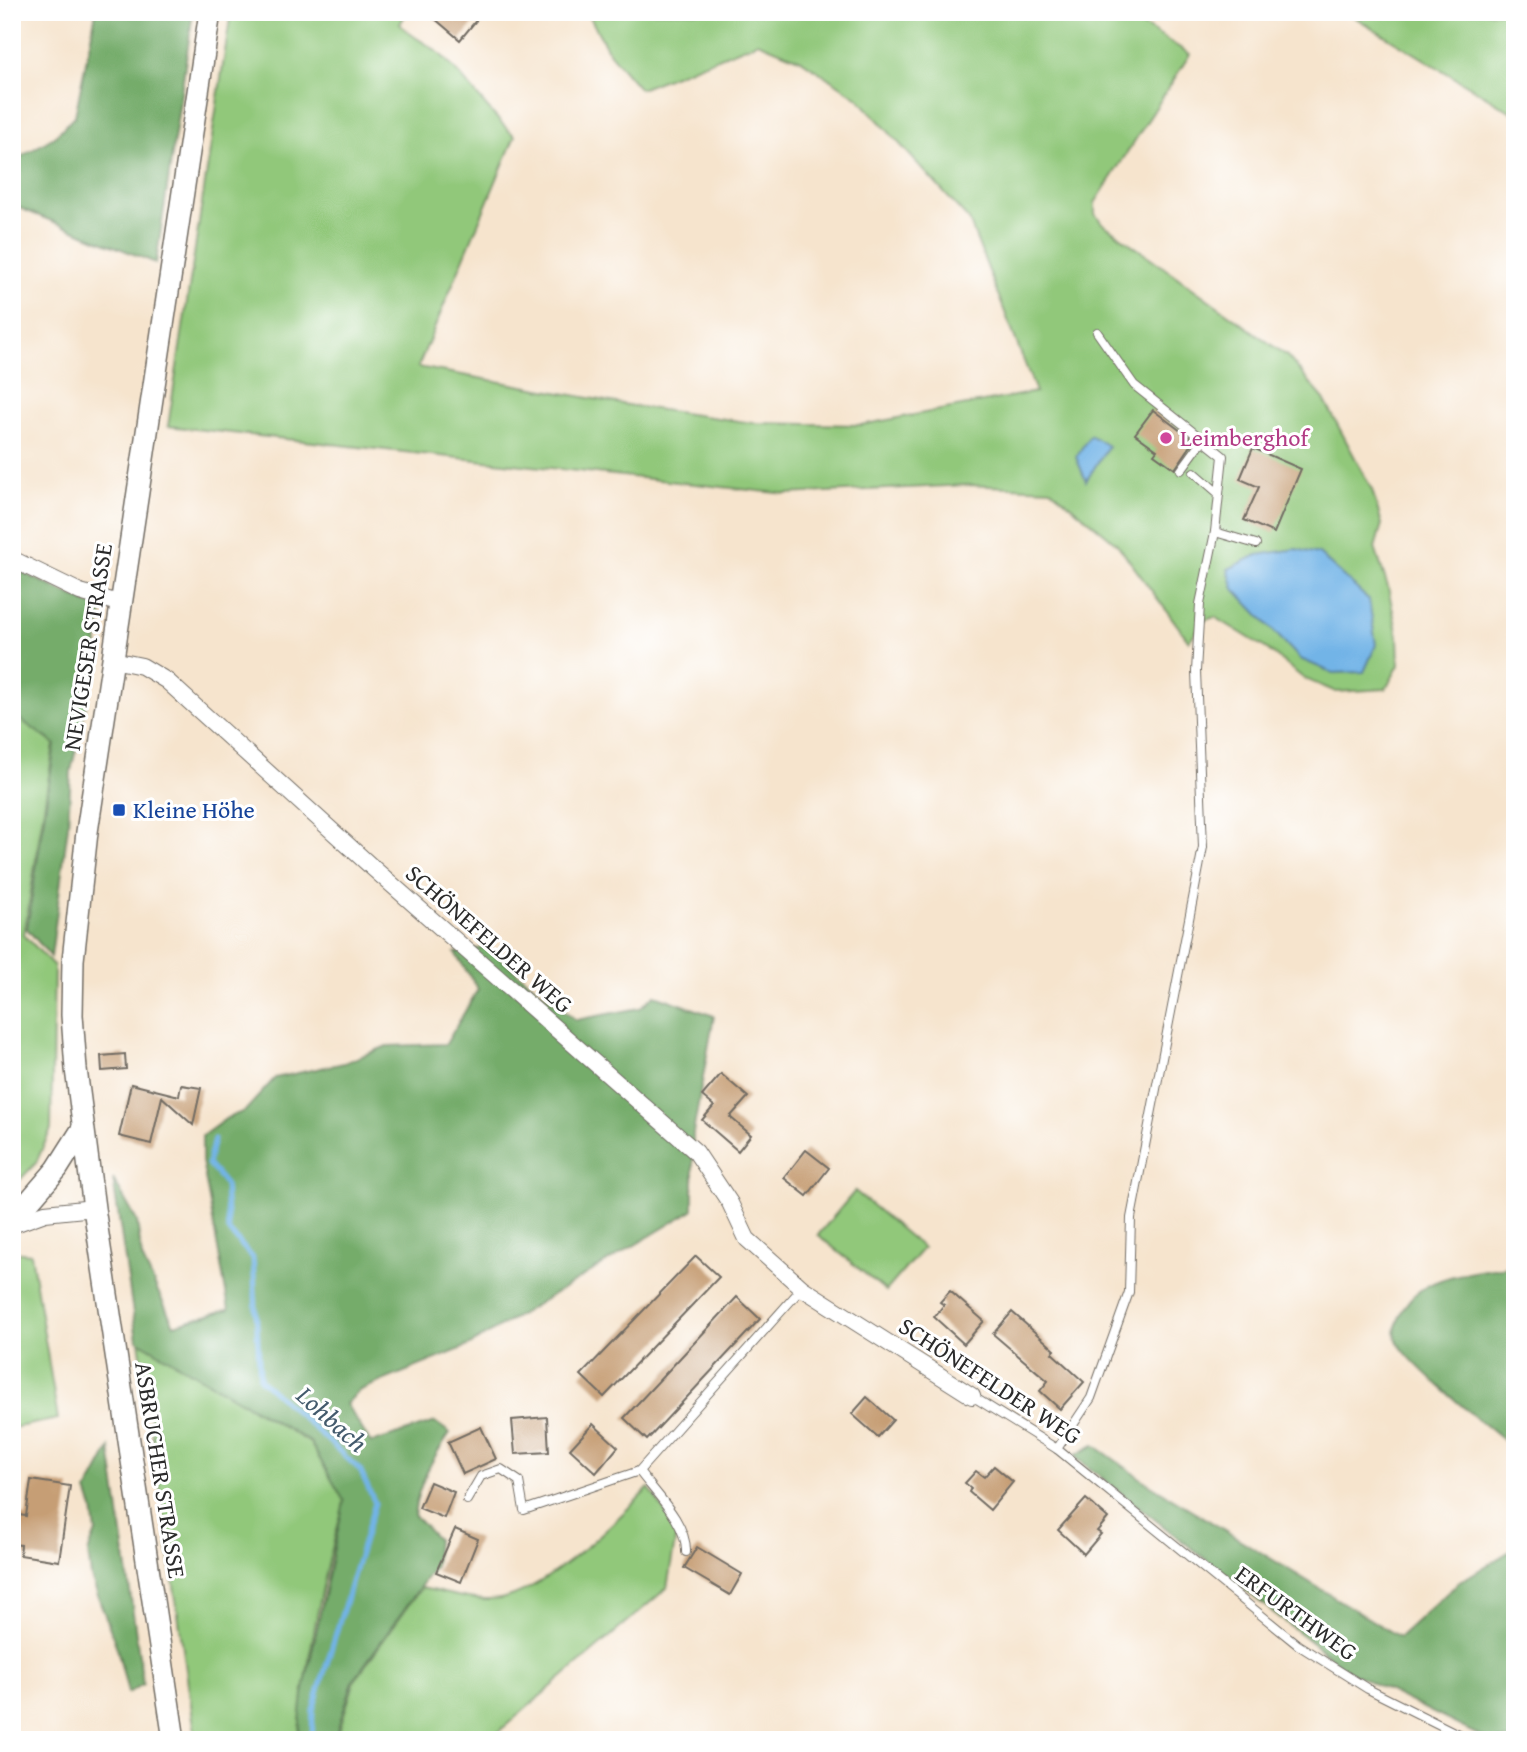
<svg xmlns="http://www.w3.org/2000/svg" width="1527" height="1752" viewBox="0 0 1527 1752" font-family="'Gentium Book Plus',serif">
<rect width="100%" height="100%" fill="#fff"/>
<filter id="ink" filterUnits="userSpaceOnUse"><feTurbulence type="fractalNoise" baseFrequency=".0143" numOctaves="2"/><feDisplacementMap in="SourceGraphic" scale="14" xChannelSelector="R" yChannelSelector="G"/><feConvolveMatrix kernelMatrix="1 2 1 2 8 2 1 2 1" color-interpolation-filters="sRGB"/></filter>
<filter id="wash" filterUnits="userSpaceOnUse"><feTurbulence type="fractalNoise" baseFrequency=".00686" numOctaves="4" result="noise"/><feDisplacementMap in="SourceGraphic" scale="28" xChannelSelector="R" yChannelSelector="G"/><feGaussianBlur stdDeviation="1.57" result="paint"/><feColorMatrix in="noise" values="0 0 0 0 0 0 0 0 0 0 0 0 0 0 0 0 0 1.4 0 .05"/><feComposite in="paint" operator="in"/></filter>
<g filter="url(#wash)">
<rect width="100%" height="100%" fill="#f6e4cd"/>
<g fill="#91c87a" stroke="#5e7a52" stroke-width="2">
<path d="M 231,12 L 407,12 L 400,24 C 411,38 427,42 440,54 C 466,78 488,113 515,136 L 418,367 L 633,406 L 753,423 L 861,425 L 1036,392 L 969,220 L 858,98 L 801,60 L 758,42 L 640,89 L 610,54 L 587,12 L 1121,12 L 1190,54 L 1095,203 L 1095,214 L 1102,223 L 1287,356 L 1324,399 L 1372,490 L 1382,524 L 1375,548 L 1388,587 L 1398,636 L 1399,665 L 1386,689 L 1336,692 L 1303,678 L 1267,649 L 1215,617 L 1205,620 L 1189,641 L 1117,544 L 1051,489 L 967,485 L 786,494 L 168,426 Z"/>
<path d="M 1346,12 L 1515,12 L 1515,114 Z"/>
<path d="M 12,713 L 54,744 L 24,935 L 54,966 L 51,1129 L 36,1163 L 12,1188 Z"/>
<path d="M 855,1191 L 923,1248 L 886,1291 L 818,1235 Z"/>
<path d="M 12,1252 L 31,1254 L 58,1419 L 12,1428 Z"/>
<path d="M 139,1341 L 310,1443 L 345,1501 C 322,1578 307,1660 298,1740 L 196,1740 Z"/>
<path d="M 649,1488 L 677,1530 L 667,1588 L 489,1740 L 336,1740 L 355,1680 L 421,1588 C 443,1592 467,1600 489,1600 C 538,1601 615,1521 649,1488 Z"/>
</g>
<g fill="#74ac6a" stroke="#506c4a" stroke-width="2">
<path d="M 96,12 L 193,12 L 156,263 L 12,205 L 12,162 L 54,137 L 75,116 Z"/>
<path d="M 15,569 L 102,610 L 92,679 L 71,771 L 68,826 L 51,957 L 27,929 L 55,744 L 12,714 L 12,573 Z"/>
<path d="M 486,947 L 576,1020 L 640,1008 L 655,995 L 714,1016 L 693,1133 L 693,1210 L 468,1346 L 360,1390 L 346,1404 L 371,1443 L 435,1422 L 450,1433 C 432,1459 418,1484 414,1515 L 437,1539 L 435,1566 L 353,1681 L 334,1740 L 298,1740 L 303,1694 L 344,1501 L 310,1442 L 137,1340 L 113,1179 L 137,1221 L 142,1258 L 174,1325 L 229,1309 L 202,1161 L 202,1136 L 227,1118 L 245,1111 L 275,1078 L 344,1063 L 387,1046 L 446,1044 L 478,989 L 455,953 Z"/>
<path d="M 1515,1266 L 1515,1450 C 1491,1430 1406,1363 1397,1340 C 1393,1331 1397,1323 1401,1314 C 1417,1273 1478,1272 1515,1266 Z"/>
<path d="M 1094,1445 L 1146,1482 L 1399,1637 L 1458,1583 L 1515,1548 L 1515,1740 L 1488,1740 L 1348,1671 L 1074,1456 Z"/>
<path d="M 110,1448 L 143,1684 L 128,1693 L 117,1648 L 91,1577 L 88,1552 L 96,1532 L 93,1509 L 87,1491 Z"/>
</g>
<g fill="#72b4e7" stroke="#4e7089" stroke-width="2">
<path d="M 1090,435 L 1108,446 L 1086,481 L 1076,457 Z"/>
<path d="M 1296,549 L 1319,554 L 1369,600 L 1376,645 L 1364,672 L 1333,673 L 1300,659 L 1234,589 L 1228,569 L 1257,555 Z"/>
</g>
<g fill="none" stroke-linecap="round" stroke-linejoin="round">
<path stroke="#72b4e7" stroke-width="5" d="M 214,1139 L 208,1164 L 225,1184 L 228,1230 L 253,1258 L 260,1379 L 360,1470 L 375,1503 L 313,1710 L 312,1740"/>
</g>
<g id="blocks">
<g fill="#c69e74">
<path d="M 427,12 L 483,12 L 460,40 Z"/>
<path d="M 1153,410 L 1194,441 L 1175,469 L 1154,454 L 1157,450 L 1135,434 Z"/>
<path d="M 1253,448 L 1301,469 L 1274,533 L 1244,520 L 1259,487 L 1240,479 Z"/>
<path d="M 125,1054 L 126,1069 L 102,1071 L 101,1056 Z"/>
<path d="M 721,1074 L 748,1097 L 730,1117 L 751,1135 L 738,1151 L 702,1120 L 714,1106 L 702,1096 Z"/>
<path d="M 131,1084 L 179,1096 L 181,1085 L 201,1088 L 193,1125 L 162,1097 L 151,1144 L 119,1136 Z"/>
<path d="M 806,1150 L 829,1168 L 807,1196 L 784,1178 Z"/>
<path d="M 696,1256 L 719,1277 L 604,1397 L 581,1375 Z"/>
<path d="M 950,1291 L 984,1321 L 964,1344 L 934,1317 L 944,1305 L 940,1302 Z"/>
<path d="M 737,1297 L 760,1319 L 647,1440 L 624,1418 Z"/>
<path d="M 1012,1312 L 1055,1350 L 1052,1353 L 1084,1382 L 1060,1409 L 1040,1391 L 1048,1381 L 993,1334 Z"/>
<path d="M 867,1397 L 893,1420 L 878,1437 L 852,1414 Z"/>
<path d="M 547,1417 L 549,1452 L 515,1454 L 512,1420 Z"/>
<path d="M 593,1424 L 618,1447 L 596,1473 L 570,1449 Z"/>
<path d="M 481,1427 L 496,1459 L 463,1474 L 448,1442 Z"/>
<path d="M 994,1466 L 1013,1482 L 990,1510 L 969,1492 L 971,1488 L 965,1483 L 976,1471 L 984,1477 Z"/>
<path d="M 31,1480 L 70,1486 L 59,1561 L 20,1555 L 21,1545 L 12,1544 L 12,1514 L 26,1516 Z"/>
<path d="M 430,1482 L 454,1492 L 444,1518 L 419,1508 Z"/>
<path d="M 1086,1499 L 1108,1518 L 1097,1531 L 1101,1534 L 1084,1554 L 1058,1530 Z"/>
<path d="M 455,1529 L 478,1539 L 461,1582 L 436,1572 Z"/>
<path d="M 697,1547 L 742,1574 L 730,1595 L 684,1568 Z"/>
</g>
</g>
</g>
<g filter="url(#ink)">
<use href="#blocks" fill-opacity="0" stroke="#726c64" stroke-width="2"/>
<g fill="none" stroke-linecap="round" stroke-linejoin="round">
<defs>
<g id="lane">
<path d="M 1181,470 L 1203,440"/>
<path d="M 1194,472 L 1217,492"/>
<path d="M 1215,532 L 1256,544"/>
<path d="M 972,1396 L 1057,1449 L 1298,1645 L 1368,1689 L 1470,1740"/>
<path d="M 1057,1449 L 1091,1398 L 1129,1292 L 1131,1218 L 1203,847 L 1196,671 L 1200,604 L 1215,532 L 1223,456 L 1134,385 L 1097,332"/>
<path d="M 639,1471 C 656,1494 687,1523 686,1552"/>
<path d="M 467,1500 L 481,1476 L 501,1469 L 519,1481 L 524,1510 L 639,1471 L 802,1288"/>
</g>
<g id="street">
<path d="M 12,559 L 80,592 L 122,604"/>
<path d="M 113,660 L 142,666 L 167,681 L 373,868 L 696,1152 L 730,1203 L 747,1239 L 802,1288 L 972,1396"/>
<path d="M 12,1225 L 45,1213 L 94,1208"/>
</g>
<g id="secondary">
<path d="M 12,1221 L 57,1169 L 83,1128"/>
<path d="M 174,1740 L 94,1208 L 76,1069 L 72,1015 L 73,960 L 87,832 L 210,12"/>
</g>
</defs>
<use href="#lane" stroke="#726c64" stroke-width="10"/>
<use href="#street" stroke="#726c64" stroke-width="18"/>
<use href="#secondary" stroke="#726c64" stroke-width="24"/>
<use href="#lane" stroke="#fff" stroke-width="8"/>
<use href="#street" stroke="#fff" stroke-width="16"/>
<use href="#secondary" stroke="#fff" stroke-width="21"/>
</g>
</g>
<circle fill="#d1479c" stroke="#fff" stroke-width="2.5" cx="1166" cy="438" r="7"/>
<rect fill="#1a4fb4" stroke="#fff" stroke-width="2.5" x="112" y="803" width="14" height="14" rx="3.5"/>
<g text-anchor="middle" stroke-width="6" stroke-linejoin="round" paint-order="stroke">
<g font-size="24" fill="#b23c85" stroke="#fff" text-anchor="start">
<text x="1180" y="446">Leimberghof</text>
</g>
<g font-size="24" fill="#2b2b2b" stroke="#fff">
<text transform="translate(88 647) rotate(-81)" y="8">NEVIGESER STRASSE</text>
<text transform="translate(489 939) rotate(41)" y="8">SCHÖNEFELDER WEG</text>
<text transform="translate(990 1381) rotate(33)" y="8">SCHÖNEFELDER WEG</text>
<text transform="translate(160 1470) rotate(81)" y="8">ASBRUCHER STRASSE</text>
<text transform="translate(1296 1613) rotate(36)" y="8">ERFURTHWEG</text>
</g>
<g font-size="24" fill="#164399" stroke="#fff" text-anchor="start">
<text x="133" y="818">Kleine Höhe</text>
</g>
<g font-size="26" font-style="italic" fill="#445b6d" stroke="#fff">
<text transform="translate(332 1419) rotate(42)" y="9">Lohbach</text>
</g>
</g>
<rect width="1527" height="1752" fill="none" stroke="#fff" stroke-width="42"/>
</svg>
